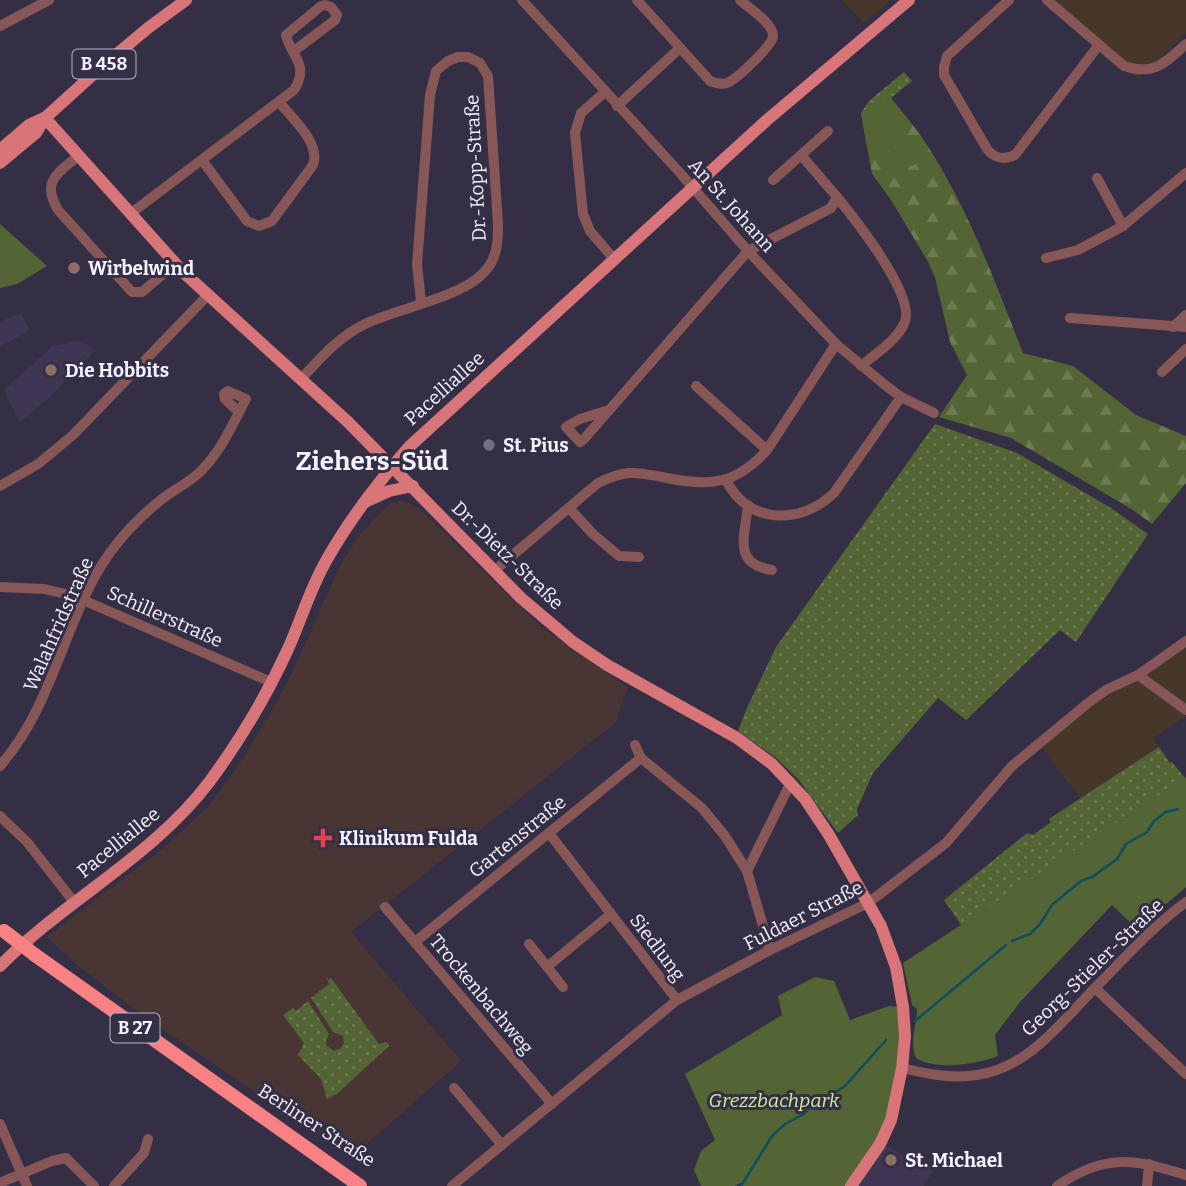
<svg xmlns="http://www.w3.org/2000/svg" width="1186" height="1186" viewBox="0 0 1186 1186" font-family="Bitter,serif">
<defs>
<pattern id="grass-dots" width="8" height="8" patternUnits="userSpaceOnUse" patternTransform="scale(1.75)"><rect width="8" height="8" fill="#536534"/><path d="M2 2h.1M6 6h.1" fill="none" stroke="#6c7c52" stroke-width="1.8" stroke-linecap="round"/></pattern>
<pattern id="forest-firs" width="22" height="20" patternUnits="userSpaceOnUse" patternTransform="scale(1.75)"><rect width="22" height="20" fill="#536534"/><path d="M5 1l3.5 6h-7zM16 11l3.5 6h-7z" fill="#6c7c52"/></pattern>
</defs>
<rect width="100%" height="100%" fill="#352f46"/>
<g fill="#46372a">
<path d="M 842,0 L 891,0 L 864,23 Z"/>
<path d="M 1045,0 L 1186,0 L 1186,33 L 1138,78 L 1112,64 Z"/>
<path d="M 1186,646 L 1186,716 L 1153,738 L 1159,747 L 1081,799 L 1041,746 L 1085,709 L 1154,671 L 1158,665 Z"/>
</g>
<g fill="#3f3654">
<path d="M 21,313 L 30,330 L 0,347 L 0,322 Z"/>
<path d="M 77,341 L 87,344 L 95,350 L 52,395 L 20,422 L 4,390 L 53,346 Z"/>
<path d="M 880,1144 L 934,1169 L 924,1186 L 851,1186 Z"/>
</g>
<path fill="#493533" d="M 403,501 L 414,505 L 425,514 L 542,628 L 628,688 L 615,723 L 351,932 L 461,1061 L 351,1158 L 138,1012 L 78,966 L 47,937 L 162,849 L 208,807 L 244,757 L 272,710 L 291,675 L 340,566 L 358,537 L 378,515 L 391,503 Z"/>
<g fill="url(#grass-dots)">
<path d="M 904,72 L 912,81 L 891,98 L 861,113 L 869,101 Z"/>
<path d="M 935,424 L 1017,453 L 1111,508 L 1148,534 L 1076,642 L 1060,630 L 966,720 L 938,698 L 873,773 L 857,809 L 858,815 L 838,833 L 798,779 L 775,757 L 738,731 L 746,710 L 776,647 Z"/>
<path d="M 1159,747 L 1170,763 L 1172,762 L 1185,778 L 962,926 L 944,900 L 1027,833 L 1033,835 L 1051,822 L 1049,819 Z"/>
<path d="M 326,976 L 329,980 L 331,978 L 379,1044 L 387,1042 L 389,1046 L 337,1094 L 327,1099 L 321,1079 L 298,1055 L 304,1043 L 283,1015 L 293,1008 L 296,1011 L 308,1001 L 329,1034 L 326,1040 L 327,1046 L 334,1051 L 341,1048 L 344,1043 L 343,1036 L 333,1032 L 311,998 L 329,984 Z"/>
</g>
<path fill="url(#forest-firs)" d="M 891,98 C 901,111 912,123 921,136 C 966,202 994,279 1023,353 L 1073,366 L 1136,415 L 1186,436 L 1186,483 L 1152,524 L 1133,510 L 1011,438 L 939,417 L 967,375 L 950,342 L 935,277 L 927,260 L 891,200 L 872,174 L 861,113 Z"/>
<g fill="#536534">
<path d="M 891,98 L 911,124 L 897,134 L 902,146 L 917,147 L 923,161 L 886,176 L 882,159 L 890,153 L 884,140 L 867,147 L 861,113 Z"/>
<path d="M 0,224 L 47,266 L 17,284 L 0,288 Z"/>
<path d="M 1186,777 L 1186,887 L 1137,929 L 1112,905 L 1020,1002 L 995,1035 L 998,1056 C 978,1064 935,1071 916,1058 C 909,1042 917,1025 917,1009 L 912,1005 L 903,963 Z"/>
<path d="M 815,977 L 834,981 L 850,1020 L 889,1006 L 902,1007 L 891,1120 L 851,1186 L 743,1186 L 740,1183 L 735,1186 L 701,1186 L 694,1170 L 701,1151 L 715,1140 L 685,1074 L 782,1015 L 778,996 Z"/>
</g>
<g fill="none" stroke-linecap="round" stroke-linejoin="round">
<g stroke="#0f4d61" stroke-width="2.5">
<path d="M 1012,941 L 1030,934 L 1040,924 L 1052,905 L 1081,881 L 1092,877 L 1117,859 L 1126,844 L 1147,832 L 1154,821 L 1166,812 L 1178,809"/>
<path d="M 915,1021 L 1006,945"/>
<path d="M 741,1186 L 772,1136 L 785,1124 L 804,1114 L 814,1103 L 827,1098 L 845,1086 L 886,1040"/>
</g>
<g stroke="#875656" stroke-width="10">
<path d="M 522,0 L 681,174 L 748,251 L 836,344 L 885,385 L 901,397 L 934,413"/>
<path d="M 637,0 L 710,81 C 716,83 721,85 727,83 C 736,80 773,45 773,36 C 773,23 750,9 740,0"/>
<path d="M 1009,0 L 947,56 L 944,67 L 944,75 L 987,149 C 995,159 1004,160 1015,155 L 1098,46"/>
<path d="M 1047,0 L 1124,66 C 1154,76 1165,63 1186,44"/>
<path d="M 0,26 L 49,0"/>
<path d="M 605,92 L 581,113 L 575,133 L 583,214 L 590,231 L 614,259"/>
<path d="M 617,106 L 680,48"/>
<path d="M 801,155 L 828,131"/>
<path d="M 78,156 C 57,174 41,181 58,210 L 132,292 L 142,292 L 175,264"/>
<path d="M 202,160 L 247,221 L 259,226 L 272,221 L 313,165 C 321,143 292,118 279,102"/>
<path d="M 1097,178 L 1123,226"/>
<path d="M 773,180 L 801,155 L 837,197"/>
<path d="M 130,214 L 294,90 C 310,64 291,57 286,35 L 321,6 L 325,5 L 331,7 L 337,15 L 335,20 L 294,51"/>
<path d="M 1046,258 L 1078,250 L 1123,226 L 1186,173"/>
<path d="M 1070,318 L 1186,327"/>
<path d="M 1173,327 L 1186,315"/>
<path d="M 1162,372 L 1186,349"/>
<path d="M 300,380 C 320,359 338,337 365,324 C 401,306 475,297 492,261 C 498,249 498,237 498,224 L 488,76 L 480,63 L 468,57 L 458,57 L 448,61 L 436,71 L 430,95 L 417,264 L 421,302"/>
<path d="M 696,386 L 767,450"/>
<path d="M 609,410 L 580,419 L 566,427 L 580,442 L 584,439 L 748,251 L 831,208 L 837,197 C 854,218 918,298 904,324 C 896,341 875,354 861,366"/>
<path d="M 726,480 C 748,525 801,525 834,493 L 901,397"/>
<path d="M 0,486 L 38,464 L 73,435 L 207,296"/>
<path d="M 748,505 C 745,536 732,564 772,570"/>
<path d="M 570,509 L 593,534 L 619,556 L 639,557"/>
<path d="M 494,571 L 598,483 C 608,478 617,474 629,473 C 641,472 655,476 667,478 C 710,487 737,484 767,450 L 836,344"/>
<path d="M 0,587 L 44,589 L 74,596 L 271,682"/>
<path d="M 1138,675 L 1186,710"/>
<path d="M 635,745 L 641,758 L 702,808 L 725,836 L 747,871 L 770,950"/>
<path d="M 0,766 C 51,708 62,631 101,566 C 117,540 138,518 162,499 C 175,489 189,483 201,471 C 222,450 232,425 246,399 L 228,391 L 224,394 L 225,399 L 239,412"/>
<path d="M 0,816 L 27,842 L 74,902"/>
<path d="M 549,833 L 677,1000"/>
<path d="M 747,871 L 791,782"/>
<path d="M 385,907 L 552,1104"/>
<path d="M 415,942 L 641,758"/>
<path d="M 529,944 L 563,987"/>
<path d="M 548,966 L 611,914"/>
<path d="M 1095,988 L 1186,1074"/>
<path d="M 902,1068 C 927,1074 952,1079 977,1075 C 1027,1068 1059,1025 1092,991 C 1122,961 1152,927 1186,902"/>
<path d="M 454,1088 L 502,1145"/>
<path d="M 0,1124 L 27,1186"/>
<path d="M 0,1183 L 52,1161 L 66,1158 L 94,1186"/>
<path d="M 114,1186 L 144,1153 L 148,1139"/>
<path d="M 452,1186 L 677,1000 L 770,950 L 868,903 L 946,843 L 1012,766 L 1088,703 L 1106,690 L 1138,675 L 1186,641"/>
<path d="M 1057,1186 C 1105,1153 1134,1159 1186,1175"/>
<path d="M 1147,1186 L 1149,1164"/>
</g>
<g stroke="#d87578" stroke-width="12">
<path d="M 45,118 L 183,272 L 348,422 L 521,598 L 573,642 L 607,665 L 737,738 L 772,764 L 805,799 L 829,835 L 881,926 L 896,967 L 903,1007 L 905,1036 L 902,1068 L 891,1120 L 880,1144 L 851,1186"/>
<path d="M 0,150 L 29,125 L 44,118"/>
<path d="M 0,163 L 36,133 L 45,118 L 99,69 L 148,28 L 186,0"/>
<path d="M 367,501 L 389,491 L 413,486"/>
<path d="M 0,966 C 66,899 153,857 210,781 C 240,740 267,695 288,649 C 301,620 310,589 326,561 C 349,520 379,481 410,446 L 767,120 L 909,0"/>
</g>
<path stroke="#f88184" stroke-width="14" d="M 35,955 L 360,1186"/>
<path stroke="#f88184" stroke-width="14" d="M 4,931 L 35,955"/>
</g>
<g fill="#8d6e63" stroke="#352f46" stroke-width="2.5">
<circle cx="74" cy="268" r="7"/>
<circle cx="51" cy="370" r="7"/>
<circle cx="891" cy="1160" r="7"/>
</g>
<circle fill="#6b7280" stroke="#352f46" stroke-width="2.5" cx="489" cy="445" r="7"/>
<path fill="#e0444e" stroke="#352f46" stroke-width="2.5" d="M319.5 827.5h7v7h7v7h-7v7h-7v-7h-7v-7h7z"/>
<g text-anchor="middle" stroke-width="6" stroke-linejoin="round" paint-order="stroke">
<g fill="#352f46" stroke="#bab7c6" stroke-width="2">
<rect x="72.5" y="49.5" width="63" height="29" rx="5"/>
<rect x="110.5" y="1013.5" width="49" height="29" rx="5"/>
</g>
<g font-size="18" font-weight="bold" fill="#f3f1fd">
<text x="104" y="70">B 458</text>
<text x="135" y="1034">B 27</text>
</g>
<g font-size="19" fill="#f3f1fd" stroke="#352f46">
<text transform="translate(475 168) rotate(-93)" y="7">Dr.-Kopp-Straße</text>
<text transform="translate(732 205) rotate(48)" y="7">An St. Johann</text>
<text transform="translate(444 388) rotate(-42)" y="7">Pacelliallee</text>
<text transform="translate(508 555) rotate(44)" y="7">Dr.-Dietz-Straße</text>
<text transform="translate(165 616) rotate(24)" y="7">Schillerstraße</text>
<text transform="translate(58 624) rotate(-66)" y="7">Walahfridstraße</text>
<text transform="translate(517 836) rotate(-39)" y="7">Gartenstraße</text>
<text transform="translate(118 842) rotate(-39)" y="7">Pacelliallee</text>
<text transform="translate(803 915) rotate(-27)" y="7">Fuldaer Straße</text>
<text transform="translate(658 947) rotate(53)" y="7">Siedlung</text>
<text transform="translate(1092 967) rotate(-44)" y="7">Georg-Stieler-Straße</text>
<text transform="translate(482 994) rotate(50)" y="7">Trockenbachweg</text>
<text transform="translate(317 1125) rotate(33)" y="7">Berliner Straße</text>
</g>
<g font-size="19" font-weight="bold" fill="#f3f1fd" stroke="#352f46" text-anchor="start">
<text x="88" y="275">Wirbelwind</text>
<text x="65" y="377">Die Hobbits</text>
<text x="503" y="452">St. Pius</text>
<text x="339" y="845">Klinikum Fulda</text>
<text x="905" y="1167">St. Michael</text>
</g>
<g font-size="19" font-style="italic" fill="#cfef9a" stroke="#352f46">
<text x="774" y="1107">Grezzbachpark</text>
</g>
<g font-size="26" font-weight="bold" fill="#f3f1fd" stroke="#352f46">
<text x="372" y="470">Ziehers-Süd</text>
</g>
</g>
</svg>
